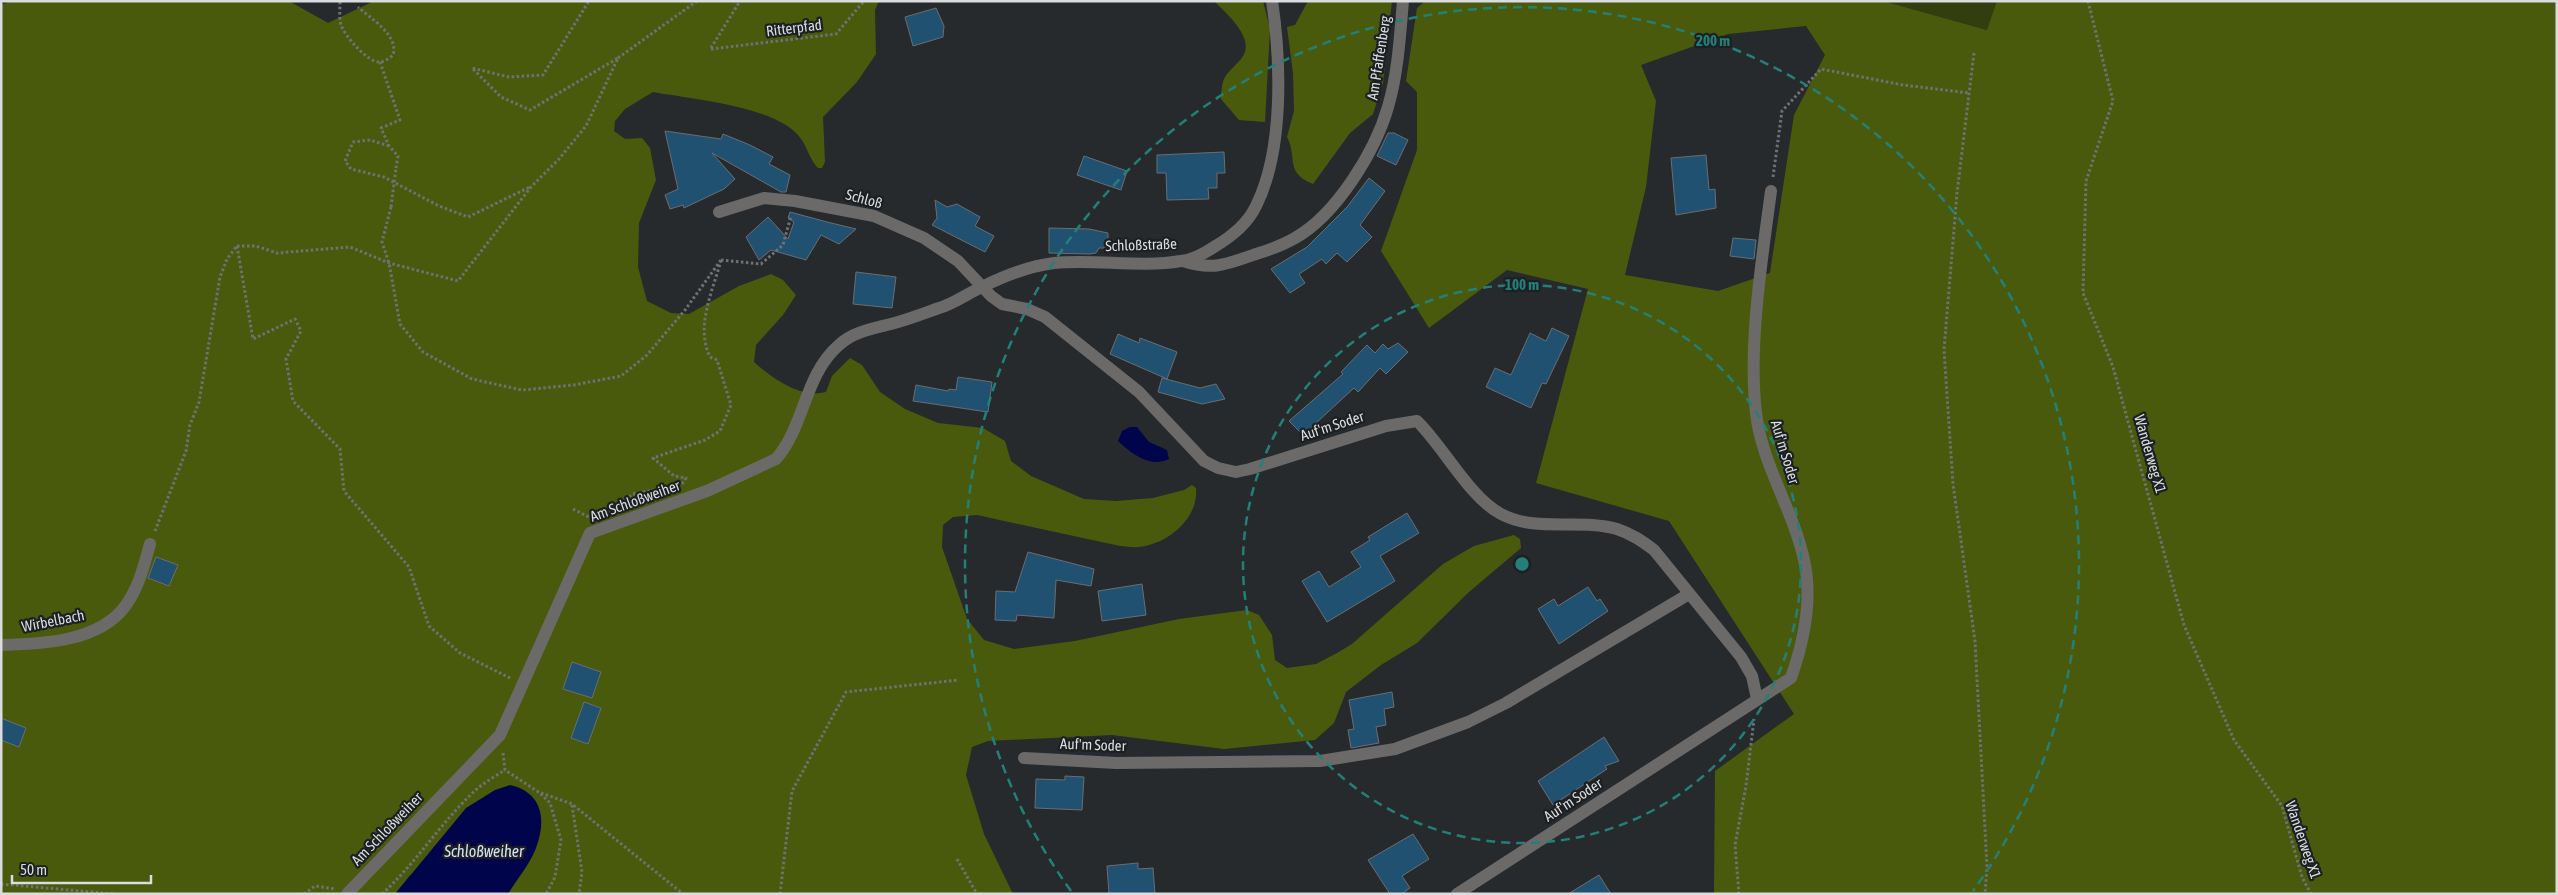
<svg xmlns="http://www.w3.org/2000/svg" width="2558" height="895" viewBox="0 0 2558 895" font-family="'Asap Condensed',sans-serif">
<rect width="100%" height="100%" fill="#262a2c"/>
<path fill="#333e0f" d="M 1883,1 L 1997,1 L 1988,30 Z"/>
<g fill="#4a5a0c" fill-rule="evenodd">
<path d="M 11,1 L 289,1 L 328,23 L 374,1 L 882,1 L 878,3 L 875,10 L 876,54 L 857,82 L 823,117 L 825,162 L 822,168 L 818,168 C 809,159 807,145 798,135 C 772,106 691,99 653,92 L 625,109 L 615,121 L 614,131 L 625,139 L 642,138 L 650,148 L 656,180 L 639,223 L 638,267 L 647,301 L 671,313 L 689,314 L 739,286 L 771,274 L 783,280 L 796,295 L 783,315 L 756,345 L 754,362 C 772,378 800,399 826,392 L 832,376 L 850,358 L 862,365 L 880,392 L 905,409 L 938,423 L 983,428 L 1005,441 L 1011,461 L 1031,476 L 1084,499 L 1116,501 L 1153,498 L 1184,490 L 1192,485 L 1196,488 C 1199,518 1168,544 1139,547 C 1133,548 1126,546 1120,546 L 977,515 L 953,517 L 943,525 L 942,547 L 967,619 L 984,640 L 1014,649 L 1075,641 L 1179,619 L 1247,610 L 1259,615 L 1272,635 L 1275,660 L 1287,668 L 1316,664 L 1337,653 L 1352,644 L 1443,564 L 1474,546 L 1514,535 L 1520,539 L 1521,548 L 1469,592 L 1417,643 L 1381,665 L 1346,692 L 1334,723 L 1315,740 L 1224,749 L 1112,735 L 988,741 L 972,747 L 966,775 L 984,834 L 1013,894 L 508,894 L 536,848 L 410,875 L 395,894 L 1,894 L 1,5 Z"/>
<path d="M 1214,1 L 1263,1 L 1270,29 L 1265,122 L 1239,120 L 1221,99 C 1222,74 1226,76 1241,59 C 1258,40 1226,13 1214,1 Z"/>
<path d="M 1308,1 L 1392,1 L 1383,83 L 1373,114 L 1350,133 L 1313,184 C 1284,172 1298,158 1287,137 L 1294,111 L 1293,73 L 1287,27 L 1295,25 Z"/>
<path d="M 1425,1 L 1883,1 L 1987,30 L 1997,1 L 2557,1 L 2557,894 L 1714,894 L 1715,771 L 1794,714 L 1669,521 L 1536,483 L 1588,289 L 1507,270 L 1429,328 L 1381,251 L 1417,150 L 1417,92 L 1406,81 L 1417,8 ZM 1806,26 L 1825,55 L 1794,115 L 1770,273 L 1718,291 L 1625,275 L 1646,187 L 1656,101 L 1641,65 L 1728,34 Z"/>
</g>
<g fill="#00054b">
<path d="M 1130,427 L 1137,427 L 1149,442 L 1167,450 L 1169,459 C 1150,469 1130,452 1118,441 L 1122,431 Z"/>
<path d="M 510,785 C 542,792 547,819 536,848 C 530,864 517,879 508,894 L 395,894 L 466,808 L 495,790 Z"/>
</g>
<g fill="#215171" stroke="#696e71">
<path d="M 936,8 L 944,26 L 943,37 L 913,46 L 905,17 Z"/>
<path d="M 665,131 L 721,139 L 723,134 L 750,145 L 773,157 L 769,164 L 790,175 L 786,192 L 781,192 L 712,153 L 735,179 L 724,189 L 684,208 L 683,205 L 670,209 L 665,195 L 678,189 Z"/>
<path d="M 1388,133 L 1394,133 L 1408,140 L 1396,165 L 1377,156 Z"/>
<path d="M 1224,152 L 1225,173 L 1217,173 L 1217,188 L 1208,188 L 1209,199 L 1167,200 L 1166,173 L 1157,173 L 1157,155 Z"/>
<path d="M 1706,155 L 1709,190 L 1715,189 L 1716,208 L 1676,215 L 1671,158 Z"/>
<path d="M 1084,156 L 1127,171 L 1121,190 L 1077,175 Z"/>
<path d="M 1369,178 L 1385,191 L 1360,225 L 1372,237 L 1347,262 L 1337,253 L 1326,264 L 1322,259 L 1299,274 L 1305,283 L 1290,293 L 1271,269 L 1307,247 L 1347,207 Z"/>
<path d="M 935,200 L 947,207 L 957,204 L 980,217 L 975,226 L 994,236 L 985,252 L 932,225 L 937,218 Z"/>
<path d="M 790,212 L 827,222 L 856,229 L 839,244 L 821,235 L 806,260 L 771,250 L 759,260 L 746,237 L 768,217 L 788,239 L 794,222 L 788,218 Z"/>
<path d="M 1049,228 L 1089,229 L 1108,233 L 1108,248 L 1099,248 L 1096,253 L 1090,254 L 1049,253 Z"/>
<path d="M 1733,238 L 1756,240 L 1754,259 L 1730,256 Z"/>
<path d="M 856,272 L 896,277 L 892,308 L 853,304 Z"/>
<path d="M 1552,328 L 1569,336 L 1546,384 L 1542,383 L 1531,408 L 1486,387 L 1495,368 L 1511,375 L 1530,333 L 1546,341 Z"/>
<path d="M 1118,334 L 1139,343 L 1140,338 L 1177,352 L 1167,379 L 1110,354 Z"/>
<path d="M 1398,343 L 1408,352 L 1386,374 L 1380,368 L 1358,392 L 1354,388 L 1303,435 L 1289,421 L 1343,374 L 1341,372 L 1367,345 L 1375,353 L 1383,344 L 1388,349 Z"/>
<path d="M 958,377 L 992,382 L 988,412 L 913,401 L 916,385 L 948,391 L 949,389 L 956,390 Z"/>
<path d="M 1162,378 L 1200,388 L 1216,384 L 1225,399 L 1202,404 L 1158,392 Z"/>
<path d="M 1407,513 L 1419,533 L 1380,556 L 1395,581 L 1327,622 L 1302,581 L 1319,571 L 1329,587 L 1361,567 L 1351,552 L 1370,540 L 1368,537 Z"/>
<path d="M 1028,552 L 1094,569 L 1091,586 L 1056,580 L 1054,618 L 1017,615 L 1016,621 L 995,620 L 996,591 L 1015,592 Z"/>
<path d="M 156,557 L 178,565 L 169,586 L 148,578 Z"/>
<path d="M 1142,584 L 1146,615 L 1102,621 L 1098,591 Z"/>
<path d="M 1588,587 L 1597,601 L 1600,599 L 1608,611 L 1559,644 L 1538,609 L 1554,599 L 1558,606 Z"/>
<path d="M 572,662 L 601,672 L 592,698 L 563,689 Z"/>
<path d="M 1392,692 L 1394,707 L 1384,709 L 1386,725 L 1376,727 L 1379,743 L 1351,748 L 1348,730 L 1354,729 L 1349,700 Z"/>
<path d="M 584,702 L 601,708 L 588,744 L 571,738 Z"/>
<path d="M 1,718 L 26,728 L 19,747 L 1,740 Z"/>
<path d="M 1604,737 L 1619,761 L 1605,766 L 1607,769 L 1553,805 L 1538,781 Z"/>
<path d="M 1065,776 L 1084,777 L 1082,810 L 1035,808 L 1036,779 L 1065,780 Z"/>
<path d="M 1413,834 L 1429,859 L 1402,876 L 1410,888 L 1402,894 L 1390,894 L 1368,860 Z"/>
<path d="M 1138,863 L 1138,869 L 1153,868 L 1155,894 L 1109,894 L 1107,866 Z"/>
<path d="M 1599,875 L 1611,894 L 1568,894 Z"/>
</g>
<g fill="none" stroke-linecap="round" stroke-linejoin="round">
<g stroke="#6f7274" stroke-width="3" stroke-dasharray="2.5 2.5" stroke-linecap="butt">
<path d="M 884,1 L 884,2"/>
<path d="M 2088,1 L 2113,101 L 2086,181 L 2083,293 L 2113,367 L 2184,625 L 2234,740 L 2282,806 L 2302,877 L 2311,894"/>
<path d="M 340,2 C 340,9 339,19 341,25 C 345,36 368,63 380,62 C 384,62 390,58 393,55 C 399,35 371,19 358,7"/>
<path d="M 711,48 L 740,1"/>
<path d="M 711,49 L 836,34 L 864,1"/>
<path d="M 1974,53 L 1957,193 L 1944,350 L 1953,484 L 1975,641 L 1987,867 L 1985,894"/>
<path d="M 618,58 L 697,1"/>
<path d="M 380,62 L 400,120 L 381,128 L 389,146 L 398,156 L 396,168"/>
<path d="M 389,146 L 370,140 L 353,142 L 345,161 L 351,169 L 384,177 L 439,206 L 468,217 L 530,187"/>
<path d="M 1773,177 L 1782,111 L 1821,69 L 1903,85 L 1969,93"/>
<path d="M 391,207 L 382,242 L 389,263 L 400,324 L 423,352 L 472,379 L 522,390 L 574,385 L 621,376 L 647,355 L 685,310 L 721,260"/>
<path d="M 237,246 L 256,246 L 277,253 L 350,247 L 389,263 L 458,281 L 531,187 L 559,159 L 586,126 L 618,58 L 530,110 L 501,97 L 472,68 L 509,77 L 543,75 L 589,1"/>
<path d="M 237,246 L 253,339 L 295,319 L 301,331 L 286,359 L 293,401 L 340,449 L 344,491 L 409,567 L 429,626 L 460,653 L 510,678"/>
<path d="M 721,260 L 761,264 L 783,245 L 791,216"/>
<path d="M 682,484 L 686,478 L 674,476 L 653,458 L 705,440 L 720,431 L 731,405 L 717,360 L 710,357 C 695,326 713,291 721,260"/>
<path d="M 617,506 L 633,494 L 664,488"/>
<path d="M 573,509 L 589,517"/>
<path d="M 155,531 L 186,451 L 190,425 L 199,402 L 220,277 L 227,259 L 236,247"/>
<path d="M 503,753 L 505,770 L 540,793 L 550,803 L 561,840 L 555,877 L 546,894"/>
<path d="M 541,793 L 572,804 L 683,894"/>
<path d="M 572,805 L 582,872 L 579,894"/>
<path d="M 957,859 L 977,894"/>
<path d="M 1,884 L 115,894"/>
<path d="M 304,894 L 315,886 L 335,889"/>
<path d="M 382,894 C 418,861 443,819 479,787 C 487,781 497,775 505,770"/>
<path d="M 780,894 L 792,791 L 846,692 L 959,680"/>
<path d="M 1739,894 L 1735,845 L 1746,786 L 1754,719"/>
</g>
<g stroke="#6c6a69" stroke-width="12">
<path d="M 719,212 L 764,198 L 795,201 L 874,216 L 924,238 L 958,261 L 991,296 L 1002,304 L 1027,309 L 1045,317 L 1139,392 L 1204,461 L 1218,468 L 1236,472 L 1250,469 L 1386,426 L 1417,421 C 1443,446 1470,498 1501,514 C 1537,533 1580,518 1617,529 C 1632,534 1642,541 1654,550 L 1741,657 L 1752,676 L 1757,699"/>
<path d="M 1183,261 C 1213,271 1227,264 1256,254 C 1269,250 1283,245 1295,238 C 1336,215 1375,152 1388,107 C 1398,73 1400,36 1403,1"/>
<path d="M 1,645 C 42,644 100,642 126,605 C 139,587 144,565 150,544"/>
<path d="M 1024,758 L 1116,763 L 1320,761 L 1395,749 L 1468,722 L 1506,703 L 1689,594"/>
<path d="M 347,894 L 500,735 L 590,533 L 707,491 L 776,459 C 805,426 804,375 839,345 C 855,330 878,328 898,322 C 912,318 925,313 939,308 C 954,304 968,293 982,287 C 1004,276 1030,266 1054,263 C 1096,259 1140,268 1181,261 C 1192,260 1205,253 1214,247 C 1231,237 1248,223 1256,206 C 1284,150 1281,61 1272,1"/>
<path d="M 1457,894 L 1791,678 C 1804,641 1813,599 1804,560 C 1793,509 1762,465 1756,413 C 1748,345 1762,259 1771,191"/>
</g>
<path stroke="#6f7274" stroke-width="3" stroke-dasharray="2.5 2.5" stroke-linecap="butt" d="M 391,207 L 396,168"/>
</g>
<g fill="none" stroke="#238079" stroke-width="2.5" stroke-dasharray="9 6">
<circle cx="1522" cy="564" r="279"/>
<path d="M1071 891A557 557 0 1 1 1973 891"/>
</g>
<g text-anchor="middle" stroke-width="4.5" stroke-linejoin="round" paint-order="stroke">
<g font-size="15" fill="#dadcde" stroke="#1d2023">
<text transform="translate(794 28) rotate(-7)" y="5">Ritterpfad</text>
<text transform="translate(1379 58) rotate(-81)" y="5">Am Pfaffenberg</text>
<text transform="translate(864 199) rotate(15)" y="5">Schloß</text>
<text transform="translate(1141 245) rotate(-2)" y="5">Schloßstraße</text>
<text transform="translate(1332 426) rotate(-18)" y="5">Auf'm Soder</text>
<text transform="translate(1785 452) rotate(73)" y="5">Auf'm Soder</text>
<text transform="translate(2150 454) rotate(74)" y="5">Wanderweg X1</text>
<text transform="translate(635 501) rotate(-20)" y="5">Am Schloßweiher</text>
<text transform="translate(53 621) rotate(-11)" y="5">Wirbelbach</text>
<text transform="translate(1093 745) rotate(2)" y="5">Auf'm Soder</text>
<text transform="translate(1573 800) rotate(-33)" y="5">Auf'm Soder</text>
<text transform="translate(387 829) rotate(-46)" y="5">Am Schloßweiher</text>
<text transform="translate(2303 840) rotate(71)" y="5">Wanderweg X1</text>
</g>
<g font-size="16" font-style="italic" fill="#d8e2f7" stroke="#1d2023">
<text x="484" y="857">Schloßweiher</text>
</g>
</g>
<circle cx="1522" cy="564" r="8" fill="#238079" stroke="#1d2023" stroke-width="2.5"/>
<g font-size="15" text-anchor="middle" font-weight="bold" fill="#238079" stroke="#1d2023" stroke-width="4.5" stroke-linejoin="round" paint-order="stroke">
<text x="1713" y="46">200 m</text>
<text x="1522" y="290">100 m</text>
</g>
<rect width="2558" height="895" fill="none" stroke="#dadcde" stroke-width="5"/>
<path d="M12 875v8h139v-8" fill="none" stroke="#dadcde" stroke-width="2.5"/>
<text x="20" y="875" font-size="15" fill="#dadcde" stroke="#1d2023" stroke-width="4" paint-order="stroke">50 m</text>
</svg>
